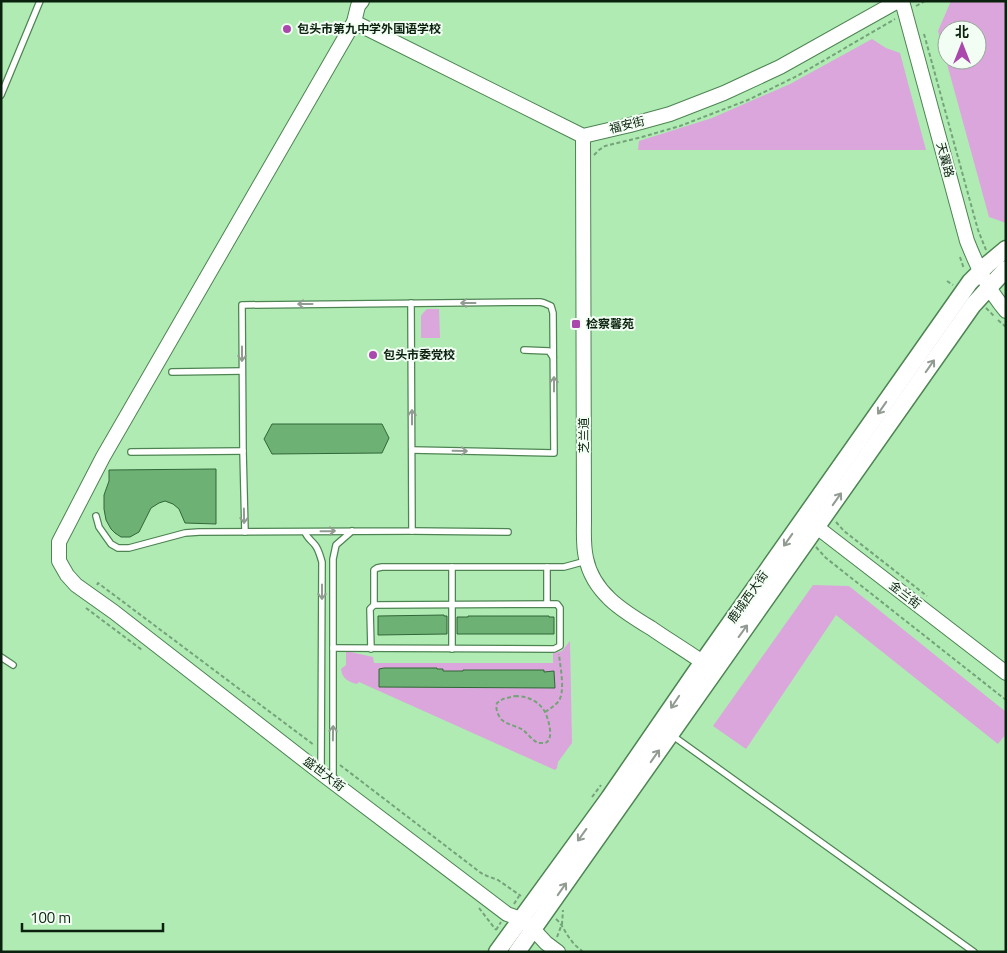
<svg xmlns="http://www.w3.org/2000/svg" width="1007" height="953" viewBox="0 0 1007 953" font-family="'Titillium Web','Noto Sans SC',sans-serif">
<rect width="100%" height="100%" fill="#b0ebb4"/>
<g fill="#dba6db" fill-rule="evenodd">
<path d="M 951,1 L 1006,1 L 1006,223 L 989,217 L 938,31 ZM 947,30 L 977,30 L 977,60 L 947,60 Z"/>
<path d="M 872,39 L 886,48 L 900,53 L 926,150 L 638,150 L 639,141 L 712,118 L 790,84 Z"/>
<path d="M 427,309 L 439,309 L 440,338 L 421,338 L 421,316 L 423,313 Z"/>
<path d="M 813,585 L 849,586 L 1006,712 L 1006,734 L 998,744 L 836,615 L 746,749 L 713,726 Z"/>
<path d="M 570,641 L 572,743 L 558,762 L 557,768 L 555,770 L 359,682 L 357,684 C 349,682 342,679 341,669 L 346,665 L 346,651 L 373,657 L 374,663 L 553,663 L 553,653 L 562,651 Z"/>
</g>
<g fill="#6db174" stroke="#306737">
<path d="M 272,424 L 382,424 L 389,438 L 382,453 L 272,454 L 264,439 Z"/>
<path d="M 216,469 L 216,524 L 185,523 L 179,509 L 173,504 L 165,501 L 159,503 L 151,508 L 139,532 L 130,537 L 121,537 L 115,533 L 111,529 L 106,520 L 104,509 L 104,495 L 109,481 L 109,470 Z"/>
<path d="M 444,615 L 444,616 L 447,616 L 447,634 L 378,635 L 378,616 Z"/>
<path d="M 468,616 L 549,616 L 549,617 L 554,617 L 554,634 L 457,634 L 457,617 L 468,617 Z"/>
<path d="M 384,668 L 437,668 L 437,669 L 443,669 L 443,671 L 463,671 L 463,670 L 544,670 L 544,672 L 554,671 L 555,688 L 379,687 L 379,669 Z"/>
</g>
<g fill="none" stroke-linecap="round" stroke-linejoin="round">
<defs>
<g id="service">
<path d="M 1,95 L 40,1"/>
<path d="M 524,350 L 549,351 L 553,357"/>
<path d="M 172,372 L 242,371"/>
<path d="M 131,452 L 243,451"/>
<path d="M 96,516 L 99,527 L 106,537 L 111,544 L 118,548 L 129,548 L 185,533 L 199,532 L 412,531 L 411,303"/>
<path d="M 412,531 L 508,532"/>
<path d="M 245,532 L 243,451 L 242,305 L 540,302 L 544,303 L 551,306 L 553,313 L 554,453 L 412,450"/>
<path d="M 305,532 C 307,538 311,540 315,545 C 319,550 320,556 322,562 L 321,771"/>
<path d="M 452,567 L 452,649"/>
<path d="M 547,567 L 547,604"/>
<path d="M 374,605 L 374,570 L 377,568 L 382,567 L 564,567 L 586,561"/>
<path d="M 333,648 L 554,649 L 560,646 L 560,608 L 557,604 L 374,605 L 370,609 L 371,649"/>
<path d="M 1,657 L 13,665"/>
<path d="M 673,736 L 974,952"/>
<path d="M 333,780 L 333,559 L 336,545 L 352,531"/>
</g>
<g id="tertiary">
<path d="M 362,1 L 358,6 L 354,22 L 103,457 L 59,542 L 59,561 L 67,575 L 76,585 L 114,612 L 321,773 L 507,914 L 521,919 L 533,929 L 546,943 L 558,952"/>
<path d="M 902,1 L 967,241 C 977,266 988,290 1006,311"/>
<path d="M 354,22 L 583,136 L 630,125 L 670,114 L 724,93 L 780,67 L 898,1"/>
<path d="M 583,136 L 584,520 C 584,532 583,545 586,558 C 593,593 623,611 651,628 C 671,642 692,654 712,669"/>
<path d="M 809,521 L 1006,673"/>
</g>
<g id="secondary">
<path d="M 497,952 L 609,798 L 695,673 L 970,282 L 988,264 L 1006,249"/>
<path d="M 517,952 L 973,305 L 1006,269"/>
</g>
</defs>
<use href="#service" stroke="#4d8452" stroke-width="8"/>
<use href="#tertiary" stroke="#4d8452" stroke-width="16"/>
<use href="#secondary" stroke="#4d8452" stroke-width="19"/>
<g stroke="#75a379" stroke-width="2" stroke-dasharray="4 2.5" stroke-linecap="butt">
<path d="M 916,6 L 925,1"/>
<path d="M 924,34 L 978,230 L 986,250"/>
<path d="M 594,155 L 599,150 L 605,146 L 642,137 L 680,126 L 748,100 L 797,76 L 895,19"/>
<path d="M 960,257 L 964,269"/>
<path d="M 947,281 L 953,285"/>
<path d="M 986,308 L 995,317"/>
<path d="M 998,320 L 1006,327"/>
<path d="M 836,522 L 844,531 L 927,596"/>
<path d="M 816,547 L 826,558 L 1006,700"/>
<path d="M 97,585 L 98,583 L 314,745"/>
<path d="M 86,608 L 142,650"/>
<path d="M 515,696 C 527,696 539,701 545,712 C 548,718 555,740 545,743 C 543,743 540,743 538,743 C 532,740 528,734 523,730 C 517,726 508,725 502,720 C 498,716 495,708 497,703 L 503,699 Z"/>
<path d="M 545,712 C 550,709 554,706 558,702 C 566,692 560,667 559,654"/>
<path d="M 340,765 L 481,873 L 487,876 L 498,880 L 521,896"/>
<path d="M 592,797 L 601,785"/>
<path d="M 514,904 L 519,896"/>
<path d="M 479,908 L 496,930"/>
<path d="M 556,919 C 563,925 565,933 571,940 C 574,945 579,948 583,952"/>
<path d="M 496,930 L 501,922"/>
<path d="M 557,937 L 562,924 L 563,910"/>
</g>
<use href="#service" stroke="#fff" stroke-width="5.5"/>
<use href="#tertiary" stroke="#fff" stroke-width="14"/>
<use href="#secondary" stroke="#fff" stroke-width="16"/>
</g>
<defs><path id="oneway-shaft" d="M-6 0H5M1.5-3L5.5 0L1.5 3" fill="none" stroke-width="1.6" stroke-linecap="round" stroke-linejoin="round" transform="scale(1.25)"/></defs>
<g stroke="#919b92">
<use href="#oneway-shaft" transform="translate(468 303) rotate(180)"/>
<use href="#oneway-shaft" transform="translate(305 304) rotate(180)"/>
<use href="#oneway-shaft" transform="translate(242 354) rotate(90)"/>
<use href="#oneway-shaft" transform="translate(930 366) rotate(-55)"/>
<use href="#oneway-shaft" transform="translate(554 384) rotate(-90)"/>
<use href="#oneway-shaft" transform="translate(882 408) rotate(125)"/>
<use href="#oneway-shaft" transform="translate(412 417) rotate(-90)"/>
<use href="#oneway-shaft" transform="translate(460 451) rotate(1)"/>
<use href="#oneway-shaft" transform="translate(837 499) rotate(-55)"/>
<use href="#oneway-shaft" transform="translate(244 516) rotate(89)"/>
<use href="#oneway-shaft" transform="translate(328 531) rotate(-1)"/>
<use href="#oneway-shaft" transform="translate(788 540) rotate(125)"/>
<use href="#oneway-shaft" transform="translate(322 592) rotate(90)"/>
<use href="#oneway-shaft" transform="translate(743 631) rotate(-54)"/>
<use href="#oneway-shaft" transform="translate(675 702) rotate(124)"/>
<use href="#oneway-shaft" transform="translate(333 733) rotate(-89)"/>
<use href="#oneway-shaft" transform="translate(655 756) rotate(-55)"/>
<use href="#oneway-shaft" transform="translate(582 835) rotate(126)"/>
<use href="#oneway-shaft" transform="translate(562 889) rotate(-55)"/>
</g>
<g fill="#ab48ae" stroke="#f2fef3" stroke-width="2">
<circle cx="287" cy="29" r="5"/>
<rect x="571" y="319" width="10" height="10" rx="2.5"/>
<circle cx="373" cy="355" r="5"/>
</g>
<g text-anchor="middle" stroke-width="4" stroke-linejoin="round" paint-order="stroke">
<g font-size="12" font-weight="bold" fill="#0a210d" stroke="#f2fef3" text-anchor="start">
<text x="297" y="33">包头市第九中学外国语学校</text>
<text x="586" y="328">检察馨苑</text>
<text x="383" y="359">包头市委党校</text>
</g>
<g font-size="12" fill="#0a210d" stroke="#f2fef3">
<text transform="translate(627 125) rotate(-14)" y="4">福安街</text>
<text transform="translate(945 160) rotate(75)" y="4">天翼路</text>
<text transform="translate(584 435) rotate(-90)" y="4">芝兰道</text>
<text transform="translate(905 595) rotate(38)" y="4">金兰街</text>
<text transform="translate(748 597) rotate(-55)" y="4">鹿城西大街</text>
<text transform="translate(324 774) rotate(37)" y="4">盛世大街</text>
</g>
</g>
<rect width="1007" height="953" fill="none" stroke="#0a210d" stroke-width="5"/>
<g transform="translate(962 45)"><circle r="24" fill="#f2fef3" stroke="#95a697"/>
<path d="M0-4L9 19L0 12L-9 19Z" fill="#ab48ae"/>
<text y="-8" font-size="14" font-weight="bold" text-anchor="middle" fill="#0a210d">北</text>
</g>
<path d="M22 923v8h141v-8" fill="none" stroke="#0a210d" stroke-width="2.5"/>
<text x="30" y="923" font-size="15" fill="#0a210d" stroke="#f2fef3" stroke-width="4" paint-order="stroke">100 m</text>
</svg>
